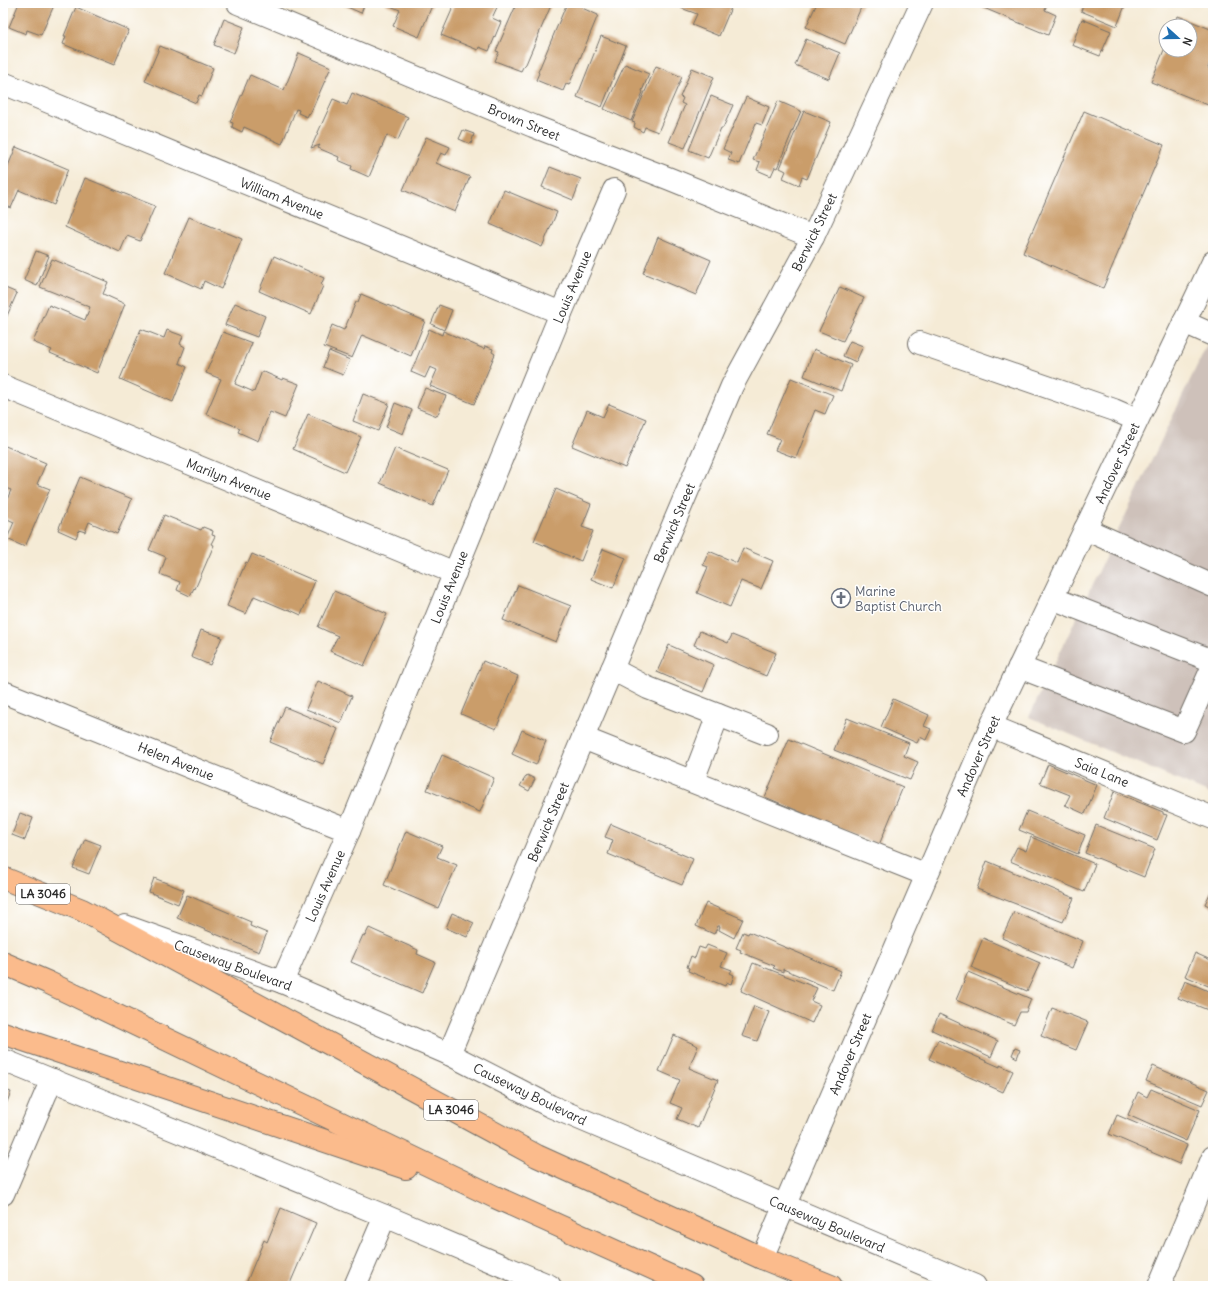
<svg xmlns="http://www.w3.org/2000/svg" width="1216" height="1289" viewBox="0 0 1216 1289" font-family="Delius,sans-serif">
<rect width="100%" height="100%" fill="#fff"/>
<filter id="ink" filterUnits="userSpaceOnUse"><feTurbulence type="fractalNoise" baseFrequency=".025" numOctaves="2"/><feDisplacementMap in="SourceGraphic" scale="8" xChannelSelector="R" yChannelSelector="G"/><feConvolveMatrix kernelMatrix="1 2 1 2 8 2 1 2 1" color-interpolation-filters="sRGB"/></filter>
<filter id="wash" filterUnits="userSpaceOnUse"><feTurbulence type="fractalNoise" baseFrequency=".012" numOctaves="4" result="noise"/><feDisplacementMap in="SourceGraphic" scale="16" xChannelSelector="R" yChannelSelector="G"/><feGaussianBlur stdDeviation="0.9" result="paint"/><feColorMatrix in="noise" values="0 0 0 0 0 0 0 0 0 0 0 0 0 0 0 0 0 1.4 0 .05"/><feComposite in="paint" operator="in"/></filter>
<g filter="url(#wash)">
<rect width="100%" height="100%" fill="#f5ebd6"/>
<path fill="#cec1ba" d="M 1213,332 L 1213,795 L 1029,717 Z"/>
<g id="blocks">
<g fill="#ca9d6b">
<path d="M 19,3 L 55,3 L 41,35 L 27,30 L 26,34 L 9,27 Z"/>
<path d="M 338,3 L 365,3 L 361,13 Z"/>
<path d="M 386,3 L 433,3 L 419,37 L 393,26 L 400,10 L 385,4 Z"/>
<path d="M 455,3 L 499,3 L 492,18 L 501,22 L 489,51 L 479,47 L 478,50 L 441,35 Z"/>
<path d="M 517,3 L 534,3 L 540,6 L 541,3 L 552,3 L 526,64 L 523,67 L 521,71 L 495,61 L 499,52 L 496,51 Z"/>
<path d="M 567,3 L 584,3 L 582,8 L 598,15 L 569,85 L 566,84 L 563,91 L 536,80 L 539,73 L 538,72 Z"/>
<path d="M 683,3 L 733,3 L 719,36 L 692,25 L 697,14 L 681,8 Z"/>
<path d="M 817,3 L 863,3 L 845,44 L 806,27 Z"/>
<path d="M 981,3 L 1047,3 L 1045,10 L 1056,15 L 1048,35 L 979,6 Z"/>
<path d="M 1084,3 L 1126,3 L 1117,26 L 1081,11 Z"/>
<path d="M 76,7 L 129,30 L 114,65 L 63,44 L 66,36 L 64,36 Z"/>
<path d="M 1178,16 L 1213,30 L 1213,55 L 1208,68 L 1213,70 L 1213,107 L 1151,82 L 1166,45 L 1166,50 L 1190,50 L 1190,26 L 1174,26 Z"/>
<path d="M 224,19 L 244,27 L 234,53 L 214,45 Z"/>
<path d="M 1082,19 L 1111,31 L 1100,56 L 1072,45 Z"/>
<path d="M 601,36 L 626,46 L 602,107 L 577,97 Z"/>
<path d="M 806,39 L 840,53 L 829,79 L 795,65 Z"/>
<path d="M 160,46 L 213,68 L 202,96 L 199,95 L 196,103 L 145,81 Z"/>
<path d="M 299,53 L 331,67 L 310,114 L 309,113 L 307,117 L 298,113 L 299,110 L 296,109 L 282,144 L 244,127 L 242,132 L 232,127 L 233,123 L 230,122 L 250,75 L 284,90 Z"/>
<path d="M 625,64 L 649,74 L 642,91 L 643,92 L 631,121 L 604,109 Z"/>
<path d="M 656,66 L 682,77 L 658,132 L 645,127 L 643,132 L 634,127 L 635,123 L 632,122 Z"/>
<path d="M 692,68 L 714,77 L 685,148 L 669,142 L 685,105 L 681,103 L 683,98 L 680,97 Z"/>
<path d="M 352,93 L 408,117 L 398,140 L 387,135 L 369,177 L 351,169 L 352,166 L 338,160 L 339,157 L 318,148 L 320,145 L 311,148 L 333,99 L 347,105 Z"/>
<path d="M 711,96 L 733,105 L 723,128 L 721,128 L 708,158 L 689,150 Z"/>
<path d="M 746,97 L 769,107 L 762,125 L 756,123 L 739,164 L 728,160 L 731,153 L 723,149 Z"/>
<path d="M 778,101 L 801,111 L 777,168 L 775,167 L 771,176 L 757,170 L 760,162 L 753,160 Z"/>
<path d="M 804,111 L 831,122 L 807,179 L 802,177 L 799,185 L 783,178 L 786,171 L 780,168 Z"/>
<path d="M 1084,111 L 1164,145 L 1103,288 L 1023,253 Z"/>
<path d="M 463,130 L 474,134 L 471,144 L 459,139 Z"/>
<path d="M 426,137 L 450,147 L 446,155 L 441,153 L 436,163 L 470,177 L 455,212 L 403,190 Z"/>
<path d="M 16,147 L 68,169 L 54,205 L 19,190 L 11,208 L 3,204 L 3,178 Z"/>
<path d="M 550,167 L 581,179 L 573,200 L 542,187 Z"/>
<path d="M 85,178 L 155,206 L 140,241 L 127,236 L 120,252 L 65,227 Z"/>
<path d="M 504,190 L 557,212 L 542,247 L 490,224 Z"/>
<path d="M 189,217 L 242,239 L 221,289 L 204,281 L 201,289 L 165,273 Z"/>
<path d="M 658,237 L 711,260 L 696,295 L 643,273 Z"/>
<path d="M 36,251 L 49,256 L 37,286 L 24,280 Z"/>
<path d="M 274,256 L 324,278 L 321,285 L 323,286 L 311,314 L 259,291 Z"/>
<path d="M 52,259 L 108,282 L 103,294 L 125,304 L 97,373 L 50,353 L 52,350 L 33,342 L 49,305 L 85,320 L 90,307 L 40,287 Z"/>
<path d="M 3,287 L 17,293 L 3,325 Z"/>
<path d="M 840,287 L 864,298 L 843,341 L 819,331 Z"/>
<path d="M 361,294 L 425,321 L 411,356 L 362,335 L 352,358 L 324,347 L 332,325 L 344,330 L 356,302 L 358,302 Z"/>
<path d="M 235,303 L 265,316 L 257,337 L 225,325 Z"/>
<path d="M 439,305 L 452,310 L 444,330 L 431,324 Z"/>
<path d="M 141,329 L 164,338 L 167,330 L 183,336 L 180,344 L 185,347 L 179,363 L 187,367 L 173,402 L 120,379 Z"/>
<path d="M 429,329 L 442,335 L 443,331 L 484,349 L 485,346 L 493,349 L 492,352 L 495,354 L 474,404 L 430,386 L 437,370 L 430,367 L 425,378 L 411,372 Z"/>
<path d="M 223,332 L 252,343 L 235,384 L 254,392 L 262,371 L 282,380 L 283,378 L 299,384 L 285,418 L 270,412 L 258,441 L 238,432 L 240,428 L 206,414 L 221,379 L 206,373 Z"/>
<path d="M 850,341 L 863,346 L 856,362 L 843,356 Z"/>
<path d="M 814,349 L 851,365 L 841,391 L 804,376 Z"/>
<path d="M 329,351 L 350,360 L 343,375 L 323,367 Z"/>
<path d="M 791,378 L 833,395 L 825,414 L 815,410 L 796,458 L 775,450 L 780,439 L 767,434 Z"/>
<path d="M 425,388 L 446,396 L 437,416 L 417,408 Z"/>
<path d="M 363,394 L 389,404 L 378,431 L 353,421 Z"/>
<path d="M 395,403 L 412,410 L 403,434 L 386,427 Z"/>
<path d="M 609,404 L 646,419 L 625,468 L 572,446 L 587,410 L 603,417 Z"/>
<path d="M 308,414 L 361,437 L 345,472 L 293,449 Z"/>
<path d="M 3,445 L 46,463 L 37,484 L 50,489 L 25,547 L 7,539 L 14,522 L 3,517 L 3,509 L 11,490 L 3,487 Z"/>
<path d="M 395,448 L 448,470 L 433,506 L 380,483 Z"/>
<path d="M 80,477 L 132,499 L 117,534 L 89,522 L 85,532 L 79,530 L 76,538 L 58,530 Z"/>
<path d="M 556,489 L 591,504 L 582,527 L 593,531 L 581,561 L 534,541 Z"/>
<path d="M 164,515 L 201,530 L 203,527 L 213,531 L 212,535 L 215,536 L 211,544 L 214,545 L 195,589 L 194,588 L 190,596 L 177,590 L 180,582 L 160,574 L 166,557 L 149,550 Z"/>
<path d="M 743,548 L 773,561 L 761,589 L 741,581 L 730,607 L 697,593 L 708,567 L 703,565 L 709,551 L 737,563 Z"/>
<path d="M 603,549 L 626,558 L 613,588 L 591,579 Z"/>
<path d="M 252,554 L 315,581 L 301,615 L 288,609 L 287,610 L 254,596 L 246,614 L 227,606 L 246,562 L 248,563 Z"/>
<path d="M 518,585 L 571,606 L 556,642 L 503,620 Z"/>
<path d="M 334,591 L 387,614 L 364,666 L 330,651 L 338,636 L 318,627 Z"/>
<path d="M 201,630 L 222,637 L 210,665 L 191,657 Z"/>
<path d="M 700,631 L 728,643 L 732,635 L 776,653 L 766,676 L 694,645 Z"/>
<path d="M 669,645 L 714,665 L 703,692 L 657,672 Z"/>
<path d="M 483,661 L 518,676 L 496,729 L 461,714 Z"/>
<path d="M 318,681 L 352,696 L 341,723 L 306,709 Z"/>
<path d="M 893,699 L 929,715 L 924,726 L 931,729 L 926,740 L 920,737 L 917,743 L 881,727 Z"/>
<path d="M 285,707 L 338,729 L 323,764 L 270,742 Z"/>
<path d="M 847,718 L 909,743 L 904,756 L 918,762 L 910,780 L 834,750 Z"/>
<path d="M 522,730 L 546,741 L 536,765 L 512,754 Z"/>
<path d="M 789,739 L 903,787 L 879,845 L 765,797 Z"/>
<path d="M 442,755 L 494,778 L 480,812 L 427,790 Z"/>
<path d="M 1048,764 L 1097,785 L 1085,814 L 1065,805 L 1070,795 L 1040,783 Z"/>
<path d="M 527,775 L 535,779 L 529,791 L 520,786 Z"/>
<path d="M 1114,792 L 1163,812 L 1163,814 L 1167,815 L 1157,840 L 1104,818 Z"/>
<path d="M 1027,811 L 1085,835 L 1078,854 L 1019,830 Z"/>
<path d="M 20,813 L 33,818 L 25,840 L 12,835 Z"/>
<path d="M 611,824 L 693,859 L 682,885 L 608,854 L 613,840 L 605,837 Z"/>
<path d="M 1096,825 L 1155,849 L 1144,877 L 1085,853 Z"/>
<path d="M 406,831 L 442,846 L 437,857 L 457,865 L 438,908 L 384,885 Z"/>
<path d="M 1031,837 L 1095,864 L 1084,892 L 1010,861 L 1017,847 L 1026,851 Z"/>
<path d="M 85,839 L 101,845 L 89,874 L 73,868 Z"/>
<path d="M 987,861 L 1074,898 L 1063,922 L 977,889 Z"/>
<path d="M 154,878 L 184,890 L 178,904 L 149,892 Z"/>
<path d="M 1213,887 L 1213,908 L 1205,904 Z"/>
<path d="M 187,895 L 251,922 L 250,926 L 267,933 L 259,952 L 177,918 Z"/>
<path d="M 706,903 L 743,919 L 734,938 L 719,930 L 720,926 L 718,926 L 714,934 L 696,926 Z"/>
<path d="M 1014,912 L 1083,941 L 1072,968 L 1002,938 Z"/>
<path d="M 452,913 L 474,923 L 467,937 L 446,928 Z"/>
<path d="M 369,928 L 418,950 L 417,954 L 435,962 L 422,993 L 351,962 L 363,935 L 365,936 Z"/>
<path d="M 743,932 L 748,934 L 749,932 L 841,971 L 833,990 L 783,969 L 783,972 L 773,968 L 775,966 L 740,952 L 741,950 L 736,948 Z"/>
<path d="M 983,938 L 1040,963 L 1027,991 L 971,967 Z"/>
<path d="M 707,945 L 727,953 L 721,966 L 732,970 L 730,973 L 734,975 L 731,984 L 726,982 L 725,986 L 688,971 L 689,968 L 687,967 L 691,956 L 695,958 L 699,947 L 705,949 Z"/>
<path d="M 1195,953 L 1213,961 L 1213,988 L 1185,976 Z"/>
<path d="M 753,963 L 817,988 L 811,1001 L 820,1005 L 812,1023 L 741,991 Z"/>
<path d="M 968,972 L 1031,999 L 1026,1012 L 1020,1012 L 1014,1025 L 956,1000 Z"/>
<path d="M 1185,981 L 1213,993 L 1213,1012 L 1178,998 Z"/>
<path d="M 754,1006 L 769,1012 L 757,1041 L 742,1036 Z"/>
<path d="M 1052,1008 L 1088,1022 L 1076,1050 L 1041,1036 Z"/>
<path d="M 939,1014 L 998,1041 L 991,1057 L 932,1030 Z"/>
<path d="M 674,1035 L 698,1046 L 689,1068 L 718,1080 L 698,1128 L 677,1119 L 682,1108 L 670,1103 L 680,1080 L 659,1071 Z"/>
<path d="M 938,1040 L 1000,1067 L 1000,1065 L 1013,1071 L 1003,1092 L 929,1059 Z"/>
<path d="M 1015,1048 L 1020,1050 L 1017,1058 L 1012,1055 Z"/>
<path d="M 1153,1066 L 1209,1090 L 1202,1105 L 1146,1081 Z"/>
<path d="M 3,1089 L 11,1092 L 3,1112 Z"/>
<path d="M 1151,1089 L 1200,1110 L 1186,1141 L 1128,1115 L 1138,1092 L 1147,1097 Z"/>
<path d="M 1117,1115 L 1187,1145 L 1179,1164 L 1109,1134 Z"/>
<path d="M 281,1208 L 316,1223 L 289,1286 L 245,1286 L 264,1240 L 267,1242 Z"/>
</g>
</g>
</g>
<g filter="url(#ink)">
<use href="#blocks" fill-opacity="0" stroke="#726e67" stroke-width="1"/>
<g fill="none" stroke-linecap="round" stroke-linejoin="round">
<defs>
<g id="minor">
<path d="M 238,3 L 533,126 L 670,179 L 813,237"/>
<path d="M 3,83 L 561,313"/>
<path d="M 1184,322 L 1213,335"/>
<path d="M 920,343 L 1114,410 L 1137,420"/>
<path d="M 3,386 L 455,573"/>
<path d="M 1085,529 L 1213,586"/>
<path d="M 1052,598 L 1213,661"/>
<path d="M 1019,667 L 1184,731 L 1213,666"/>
<path d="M 612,669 L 648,688 L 718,715 L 693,780"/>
<path d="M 3,692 L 349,831"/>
<path d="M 718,715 L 767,734"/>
<path d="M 991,726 L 1213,818"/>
<path d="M 583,738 L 927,875"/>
<path d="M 125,926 L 282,982 L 449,1054 L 550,1106 L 975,1286"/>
<path d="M 282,982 L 349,831 L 561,313 L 614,190"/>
<path d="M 449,1054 L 732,386 L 813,237 L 922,3"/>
<path d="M 3,1060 L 385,1216 L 550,1286"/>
<path d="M 3,1194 L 46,1093 L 53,1080"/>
<path d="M 762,1258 L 991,726 L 1213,262"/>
<path d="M 355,1286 L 385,1216"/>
<path d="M 1159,1286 L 1213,1157"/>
</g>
<g id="highway">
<path d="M 3,878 L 82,910 L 537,1156 L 762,1258 L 831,1286"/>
<path d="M 3,963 L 47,982 L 495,1197 L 692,1286"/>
<path d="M 3,1033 L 406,1168"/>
</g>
</defs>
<use href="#minor" stroke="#726e67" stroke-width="24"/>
<use href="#highway" stroke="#726e67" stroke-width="24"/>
<use href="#minor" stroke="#fff" stroke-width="22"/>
<use href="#highway" stroke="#fbbb8c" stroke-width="22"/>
</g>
</g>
<defs>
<symbol id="church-ring" viewBox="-11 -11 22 22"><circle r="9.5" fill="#fff" stroke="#6b7280" stroke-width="1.5"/><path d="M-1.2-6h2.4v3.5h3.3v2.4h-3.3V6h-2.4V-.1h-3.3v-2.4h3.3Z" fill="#6b7280"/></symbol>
</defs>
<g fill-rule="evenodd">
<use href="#church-ring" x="830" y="587" width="22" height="22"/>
</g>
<g text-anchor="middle" stroke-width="3" stroke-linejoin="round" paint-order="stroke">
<g fill="#fff" stroke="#6b6b6b" stroke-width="1">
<rect x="16" y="884" width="54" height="20" rx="3"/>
<rect x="424" y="1100" width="54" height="20" rx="3"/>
</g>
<g font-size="12" font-weight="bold" fill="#2b2b2b">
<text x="43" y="898">LA 3046</text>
<text x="451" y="1114">LA 3046</text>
</g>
<g font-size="13" fill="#2b2b2b" stroke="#fff">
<text transform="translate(524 122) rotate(22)" y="5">Brown Street</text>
<text transform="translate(282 198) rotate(22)" y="5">William Avenue</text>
<text transform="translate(814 232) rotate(-64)" y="5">Berwick Street</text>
<text transform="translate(572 287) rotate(-67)" y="5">Louis Avenue</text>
<text transform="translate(1117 463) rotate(-65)" y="5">Andover Street</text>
<text transform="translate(229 479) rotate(22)" y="5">Marilyn Avenue</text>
<text transform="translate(674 523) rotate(-67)" y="5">Berwick Street</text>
<text transform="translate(449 587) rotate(-68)" y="5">Louis Avenue</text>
<text transform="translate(978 756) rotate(-66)" y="5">Andover Street</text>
<text transform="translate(176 761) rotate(22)" y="5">Helen Avenue</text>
<text transform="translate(1102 772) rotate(22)" y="5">Saia Lane</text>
<text transform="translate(548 822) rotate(-67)" y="5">Berwick Street</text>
<text transform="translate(325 886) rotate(-66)" y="5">Louis Avenue</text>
<text transform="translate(233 965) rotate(20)" y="5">Causeway Boulevard</text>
<text transform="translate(850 1054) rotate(-67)" y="5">Andover Street</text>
<text transform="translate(530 1094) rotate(26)" y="5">Causeway Boulevard</text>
<text transform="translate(827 1224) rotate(23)" y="5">Causeway Boulevard</text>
</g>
<g font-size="13" fill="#5b616d" stroke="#fff" text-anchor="start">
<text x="855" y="596">Marine<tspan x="855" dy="15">Baptist Church</tspan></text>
</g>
</g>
<rect width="1216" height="1289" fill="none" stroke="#fff" stroke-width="16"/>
<g transform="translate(1178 38) rotate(111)"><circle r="19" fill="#ffffff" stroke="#aaaaaa"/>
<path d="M0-3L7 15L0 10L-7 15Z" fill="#1f6fb2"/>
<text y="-6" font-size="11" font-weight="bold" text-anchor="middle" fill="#2b2b2b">N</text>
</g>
</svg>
